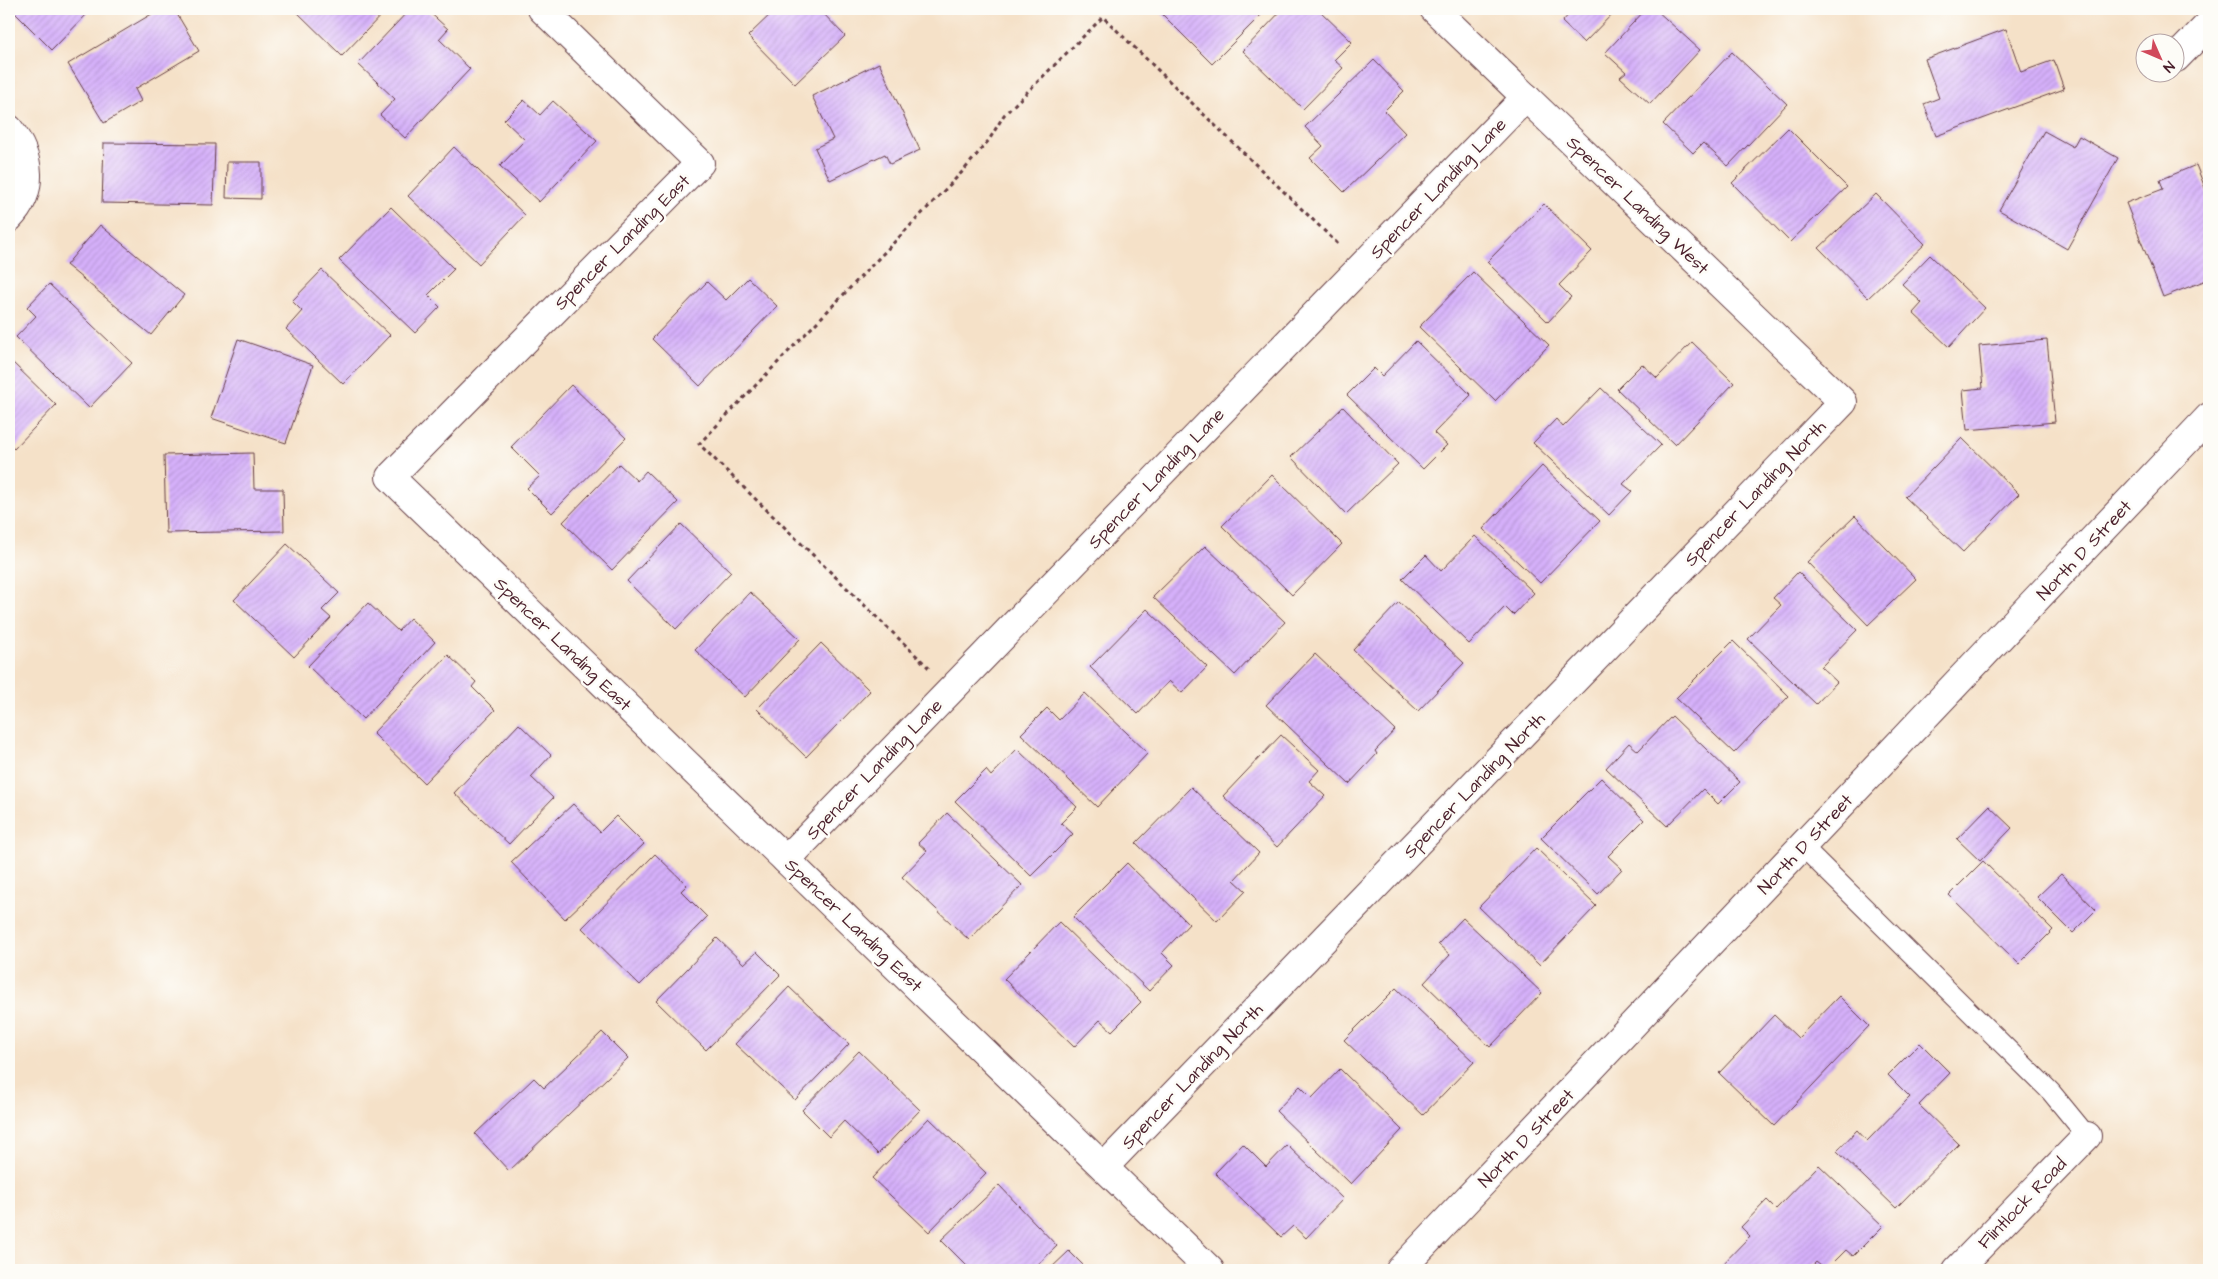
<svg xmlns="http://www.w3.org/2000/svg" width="2218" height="1279" viewBox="0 0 2218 1279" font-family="'Architects Daughter',sans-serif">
<defs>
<pattern id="building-hatch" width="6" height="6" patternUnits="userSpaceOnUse" patternTransform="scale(1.25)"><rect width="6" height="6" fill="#d5b0fa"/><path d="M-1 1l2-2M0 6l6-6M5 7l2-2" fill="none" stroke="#b897d6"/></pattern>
</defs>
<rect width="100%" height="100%" fill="#fdfcf7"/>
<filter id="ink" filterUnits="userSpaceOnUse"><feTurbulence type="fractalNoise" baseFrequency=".02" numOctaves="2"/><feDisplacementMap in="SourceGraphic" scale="10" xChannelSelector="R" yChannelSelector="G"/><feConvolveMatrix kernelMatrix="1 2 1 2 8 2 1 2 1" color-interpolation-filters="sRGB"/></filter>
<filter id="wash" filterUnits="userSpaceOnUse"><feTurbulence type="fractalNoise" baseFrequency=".0096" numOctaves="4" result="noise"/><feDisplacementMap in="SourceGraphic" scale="20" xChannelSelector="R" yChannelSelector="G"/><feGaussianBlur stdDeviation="1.12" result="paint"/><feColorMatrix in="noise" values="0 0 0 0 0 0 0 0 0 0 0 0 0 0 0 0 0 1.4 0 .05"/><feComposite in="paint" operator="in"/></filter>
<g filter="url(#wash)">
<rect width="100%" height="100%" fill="#f5e1c8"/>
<g id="blocks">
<g fill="url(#building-hatch)">
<path d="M 11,9 L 92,9 L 52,50 Z"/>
<path d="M 160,9 L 174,9 L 199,51 L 135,89 L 141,101 L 104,123 L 68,64 Z"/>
<path d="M 294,9 L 387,9 L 342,56 Z"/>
<path d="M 410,9 L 426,9 L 448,29 L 439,39 L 470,69 L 405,138 L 380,115 L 395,99 L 358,64 Z"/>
<path d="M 776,9 L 819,9 L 845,36 L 795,84 L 748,36 Z"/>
<path d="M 1157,9 L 1267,9 L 1212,64 Z"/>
<path d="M 1283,9 L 1318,9 L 1352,42 L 1334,60 L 1343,68 L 1303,109 L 1243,51 Z"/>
<path d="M 1570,9 L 1617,9 L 1584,43 L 1562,22 L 1572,11 Z"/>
<path d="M 1646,9 L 1655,9 L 1700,50 L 1650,104 L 1620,77 L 1626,72 L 1605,53 Z"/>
<path d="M 2006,29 L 2021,72 L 2054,60 L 2064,89 L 1936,136 L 1924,104 L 1939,98 L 1925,59 Z"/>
<path d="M 1732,52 L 1787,104 L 1728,166 L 1703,143 L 1693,153 L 1663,124 Z"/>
<path d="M 1374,60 L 1404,91 L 1384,111 L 1405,133 L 1344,192 L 1310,158 L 1323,146 L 1305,127 Z"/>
<path d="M 879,63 L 920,150 L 890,164 L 885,154 L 830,180 L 815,148 L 833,139 L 812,96 Z"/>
<path d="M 524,100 L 540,115 L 553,101 L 597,141 L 539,202 L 500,166 L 525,140 L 504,120 Z"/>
<path d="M 1788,128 L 1847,187 L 1790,242 L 1732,183 Z"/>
<path d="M 2044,131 L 2073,147 L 2079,136 L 2118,158 L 2067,249 L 1999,210 Z"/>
<path d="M 104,143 L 215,144 L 213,205 L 102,203 Z"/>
<path d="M 454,147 L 525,215 L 479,264 L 408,196 Z"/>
<path d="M 227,162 L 261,162 L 261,199 L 226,198 Z"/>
<path d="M 2196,165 L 2209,198 L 2209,279 L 2163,297 L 2126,203 L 2163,189 L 2160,180 Z"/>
<path d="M 1876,194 L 1925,244 L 1868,298 L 1819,248 Z"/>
<path d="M 1544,204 L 1592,251 L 1559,285 L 1571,297 L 1548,322 L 1487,262 Z"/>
<path d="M 391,207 L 454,269 L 428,295 L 440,307 L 415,333 L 339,260 Z"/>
<path d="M 100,225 L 184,295 L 151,335 L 66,265 Z"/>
<path d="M 1930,255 L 1985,308 L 1949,347 L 1913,313 L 1922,303 L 1902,284 Z"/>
<path d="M 322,270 L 390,335 L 343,384 L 286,329 L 302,311 L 292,301 Z"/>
<path d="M 1473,272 L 1549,345 L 1495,401 L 1419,327 Z"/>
<path d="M 748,278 L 777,306 L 700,386 L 652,339 L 707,282 L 726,300 Z"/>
<path d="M 49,284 L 132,363 L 89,408 L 16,337 L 36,316 L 27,307 Z"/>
<path d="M 238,339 L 313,365 L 286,443 L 211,418 Z"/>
<path d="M 2047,340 L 2055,422 L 1967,430 L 1963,390 L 1983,388 L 1979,346 Z"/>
<path d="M 1416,341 L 1471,395 L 1434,433 L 1447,445 L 1423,469 L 1347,395 L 1374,368 L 1382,376 Z"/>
<path d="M 1692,342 L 1734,383 L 1675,445 L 1617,389 L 1642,364 L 1657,378 Z"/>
<path d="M 9,359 L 56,405 L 14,449 L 9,444 Z"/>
<path d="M 571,385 L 626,438 L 552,513 L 527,488 L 540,476 L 511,447 Z"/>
<path d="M 1601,388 L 1661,445 L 1623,484 L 1632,491 L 1609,515 L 1533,443 L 1556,419 L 1563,427 Z"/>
<path d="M 1343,407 L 1398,464 L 1346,514 L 1291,457 Z"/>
<path d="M 1962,438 L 2019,494 L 1963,552 L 1905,497 Z"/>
<path d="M 253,453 L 254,489 L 283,489 L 284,531 L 166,533 L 164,455 Z"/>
<path d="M 619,464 L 637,481 L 646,471 L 678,502 L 612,570 L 563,522 Z"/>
<path d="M 1542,466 L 1600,521 L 1540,583 L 1483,529 Z"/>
<path d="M 1272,475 L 1342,544 L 1292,595 L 1222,526 Z"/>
<path d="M 1855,516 L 1916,579 L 1868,625 L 1807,562 Z"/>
<path d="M 681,524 L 731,572 L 676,629 L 627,581 Z"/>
<path d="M 1475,536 L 1534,593 L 1513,615 L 1505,607 L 1469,644 L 1402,579 L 1426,555 L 1441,571 Z"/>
<path d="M 287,544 L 339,593 L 322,610 L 331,618 L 294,657 L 234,600 Z"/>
<path d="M 1205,546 L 1285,622 L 1235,675 L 1153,597 Z"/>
<path d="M 1798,572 L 1857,630 L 1821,667 L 1837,682 L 1816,704 L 1748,639 L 1781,605 L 1773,598 Z"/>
<path d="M 750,592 L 800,639 L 745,697 L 695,650 Z"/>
<path d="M 1399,602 L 1464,663 L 1418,711 L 1353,650 Z"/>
<path d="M 368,603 L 398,631 L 410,618 L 435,642 L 363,719 L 308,666 Z"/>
<path d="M 1147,609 L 1207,667 L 1182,693 L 1169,681 L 1138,714 L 1090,667 Z"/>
<path d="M 1733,641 L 1789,696 L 1734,753 L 1676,698 Z"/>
<path d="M 821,643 L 870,691 L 806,757 L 757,709 Z"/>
<path d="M 1315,654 L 1395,730 L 1375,751 L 1377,754 L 1349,784 L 1266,705 Z"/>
<path d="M 448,655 L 476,682 L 472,687 L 495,710 L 424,783 L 373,733 Z"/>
<path d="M 1085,693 L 1148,753 L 1097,807 L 1021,734 L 1047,708 L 1059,720 Z"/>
<path d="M 1672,716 L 1740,782 L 1718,804 L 1703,789 L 1667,826 L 1606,768 L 1629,743 L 1638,751 Z"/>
<path d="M 519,724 L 551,755 L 531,777 L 553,798 L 509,844 L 454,793 Z"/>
<path d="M 1281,735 L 1319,770 L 1309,781 L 1325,796 L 1277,847 L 1223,796 Z"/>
<path d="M 1017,749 L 1077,807 L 1061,823 L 1073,834 L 1031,876 L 955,801 L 986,770 L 991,776 Z"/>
<path d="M 1601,778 L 1644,820 L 1608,856 L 1622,869 L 1598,894 L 1541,838 Z"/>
<path d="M 1191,787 L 1259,853 L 1234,880 L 1246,891 L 1217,921 L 1136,843 Z"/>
<path d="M 573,804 L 600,832 L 616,816 L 644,844 L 565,919 L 511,862 Z"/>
<path d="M 1989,806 L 2012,828 L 1980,861 L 1957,839 Z"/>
<path d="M 947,813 L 1022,885 L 969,940 L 902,877 L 927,851 L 918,843 Z"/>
<path d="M 1536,848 L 1596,906 L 1539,965 L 1479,907 Z"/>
<path d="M 655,854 L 687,885 L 681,891 L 707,917 L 640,985 L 582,928 Z"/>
<path d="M 1983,861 L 2053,930 L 2019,964 L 1949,895 Z"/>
<path d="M 1127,863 L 1189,924 L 1162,953 L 1174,965 L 1149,991 L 1073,917 Z"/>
<path d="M 2061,874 L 2096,910 L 2073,933 L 2037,897 Z"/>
<path d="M 1463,918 L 1542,993 L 1490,1047 L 1424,983 L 1450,955 L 1438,944 Z"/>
<path d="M 1059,922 L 1141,1002 L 1112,1031 L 1100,1020 L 1074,1047 L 1004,979 Z"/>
<path d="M 717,938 L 744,964 L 757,952 L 780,975 L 706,1050 L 656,1001 Z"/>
<path d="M 789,987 L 849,1044 L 795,1100 L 735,1044 Z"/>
<path d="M 1396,988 L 1474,1062 L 1423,1115 L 1344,1040 Z"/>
<path d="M 1839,996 L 1869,1026 L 1774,1126 L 1719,1073 L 1774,1015 L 1798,1038 Z"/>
<path d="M 602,1032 L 628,1058 L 509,1171 L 475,1134 L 534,1078 L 544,1088 Z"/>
<path d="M 1920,1043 L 1950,1073 L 1919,1105 L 1959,1144 L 1896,1208 L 1837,1151 L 1857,1130 L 1867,1141 L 1910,1097 L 1888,1075 Z"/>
<path d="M 859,1051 L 920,1110 L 878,1154 L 844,1121 L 829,1137 L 802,1110 Z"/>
<path d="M 1340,1069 L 1402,1130 L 1351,1184 L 1276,1111 L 1300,1086 L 1312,1098 Z"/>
<path d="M 929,1118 L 986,1173 L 929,1232 L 872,1178 Z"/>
<path d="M 1243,1144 L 1266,1167 L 1287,1145 L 1343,1199 L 1306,1238 L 1293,1226 L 1281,1237 L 1215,1173 Z"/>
<path d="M 1819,1165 L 1883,1226 L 1853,1256 L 1846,1250 L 1826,1270 L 1816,1262 L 1808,1270 L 1717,1270 L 1750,1236 L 1741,1227 L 1767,1200 L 1776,1209 Z"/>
<path d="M 999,1185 L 1057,1246 L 1032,1270 L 971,1270 L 941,1240 Z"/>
<path d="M 1069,1251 L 1088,1270 L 1049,1270 Z"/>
</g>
</g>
</g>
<g filter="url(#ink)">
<use href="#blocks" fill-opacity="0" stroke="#643c43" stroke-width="1"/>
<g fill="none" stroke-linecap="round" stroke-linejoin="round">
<defs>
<path id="service" d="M 1803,847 L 2051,1092 L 2087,1136"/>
<g id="minor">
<path d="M 542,9 L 700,163 L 390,477 L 1210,1270"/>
<path d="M 2176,58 L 2209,24"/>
<path d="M 9,129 C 31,157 35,191 9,218"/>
<path d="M 786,860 L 1526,97"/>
<path d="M 1104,1167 L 1843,402 L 1434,9"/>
<path d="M 1400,1270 L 2209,417"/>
<path d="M 1957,1270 L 2087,1136"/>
</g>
</defs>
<use href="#service" stroke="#643c43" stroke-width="21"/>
<use href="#minor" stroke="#643c43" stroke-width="30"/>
<path stroke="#643c43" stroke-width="3" stroke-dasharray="4 4" stroke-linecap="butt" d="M 929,668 L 699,444 L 964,170 L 989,140 L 1004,115 L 1103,17 L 1340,246"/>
<use href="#service" stroke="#fff" stroke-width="19"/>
<use href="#minor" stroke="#fff" stroke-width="28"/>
</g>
</g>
<g text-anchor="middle" stroke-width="5" stroke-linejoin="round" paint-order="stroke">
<g font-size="18" fill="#4a1f2b" stroke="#fdfcf7">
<text transform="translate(1438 188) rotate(-46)" y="6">Spencer Landing Lane</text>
<text transform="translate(1638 205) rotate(44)" y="6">Spencer Landing West</text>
<text transform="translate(622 242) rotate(-45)" y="6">Spencer Landing East</text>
<text transform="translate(1156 478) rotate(-46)" y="6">Spencer Landing Lane</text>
<text transform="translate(1755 493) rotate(-46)" y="6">Spencer Landing North</text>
<text transform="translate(2084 550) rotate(-47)" y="6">North D Street</text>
<text transform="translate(563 644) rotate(44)" y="6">Spencer Landing East</text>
<text transform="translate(874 769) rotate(-46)" y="6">Spencer Landing Lane</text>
<text transform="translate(1474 785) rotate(-46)" y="6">Spencer Landing North</text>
<text transform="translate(1805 844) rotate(-47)" y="6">North D Street</text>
<text transform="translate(854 925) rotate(44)" y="6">Spencer Landing East</text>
<text transform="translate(1192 1076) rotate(-46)" y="6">Spencer Landing North</text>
<text transform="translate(1526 1138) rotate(-46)" y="6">North D Street</text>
<text transform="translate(2022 1203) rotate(-46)" y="6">Flintlock Road</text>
</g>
</g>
<rect width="2218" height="1279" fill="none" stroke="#fdfcf7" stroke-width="30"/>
<g transform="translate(2160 58) rotate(135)"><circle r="24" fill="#fdfcf7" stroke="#b5a4a5"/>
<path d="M0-4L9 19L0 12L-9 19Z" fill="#d1495b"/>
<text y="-8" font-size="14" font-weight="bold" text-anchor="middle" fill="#4a1f2b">N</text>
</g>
</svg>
